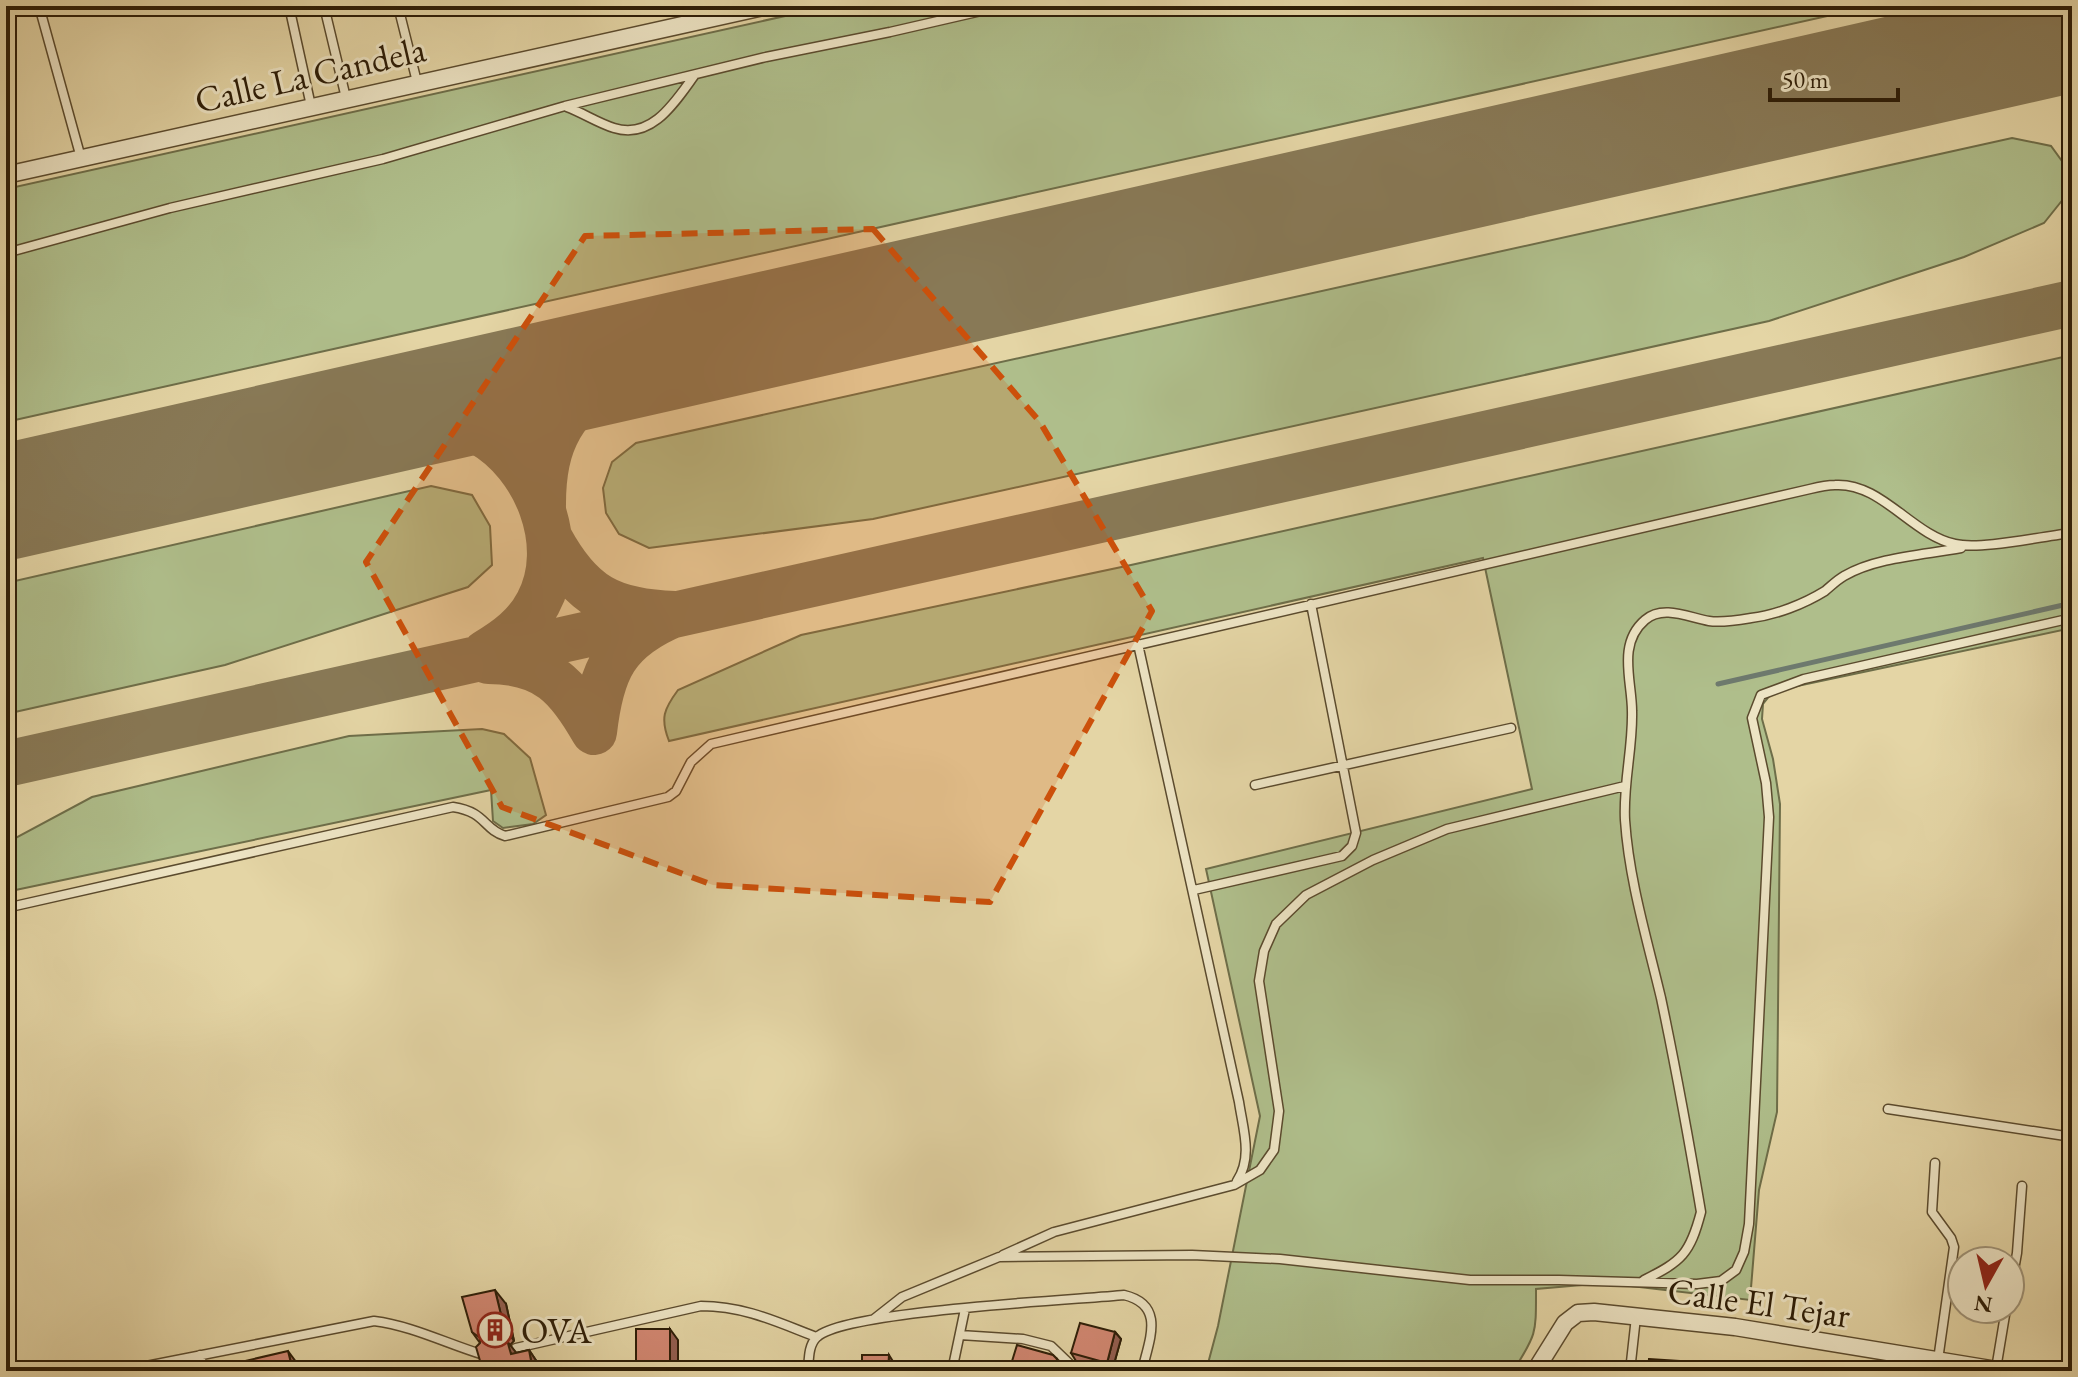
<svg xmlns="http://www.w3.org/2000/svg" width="2078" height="1377" font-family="'EB Garamond',serif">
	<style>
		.green { fill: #afbe8b; stroke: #6e6e49; stroke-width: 2 }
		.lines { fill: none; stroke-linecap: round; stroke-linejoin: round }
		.stream { stroke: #6e796e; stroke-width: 5 }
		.taxiway { stroke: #887956; stroke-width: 46 }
		.runway { stroke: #887956; stroke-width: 116 }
		.lane-casing { stroke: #5b4b2e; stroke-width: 11 }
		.street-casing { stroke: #5b4b2e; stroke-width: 19 }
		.lane { stroke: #ede4c4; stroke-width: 8 }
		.street { stroke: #ede4c4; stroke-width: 16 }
		.wall { fill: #b57462; stroke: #2d1d07; stroke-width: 2 }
		.shaded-wall { fill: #935e50; stroke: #2d1d07; stroke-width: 2 }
		.building { fill: #d28772; stroke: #2d1d07; stroke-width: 2 }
		.marked { fill: #cc500b; fill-opacity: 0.2; stroke: #cc500b; stroke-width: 6; stroke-dasharray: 16 10; stroke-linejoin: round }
		.labels { text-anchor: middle; stroke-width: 6; stroke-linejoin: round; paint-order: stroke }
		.street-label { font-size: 36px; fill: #2d1d07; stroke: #ede4c4 }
		.poi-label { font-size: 36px; fill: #2d1d07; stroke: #ede4c4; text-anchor: start }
	</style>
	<rect width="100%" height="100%" fill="#e4d5a5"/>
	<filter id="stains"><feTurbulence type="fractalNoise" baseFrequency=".0025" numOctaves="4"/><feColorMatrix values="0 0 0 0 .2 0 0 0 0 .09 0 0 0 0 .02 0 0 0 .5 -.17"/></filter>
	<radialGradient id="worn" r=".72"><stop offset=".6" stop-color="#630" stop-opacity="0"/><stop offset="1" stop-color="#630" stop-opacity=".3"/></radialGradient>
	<path class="green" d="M830 6H1872L6 422V189Z
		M2012 138 2051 146 2067 168 2068 193 2044 223 1964 257 1769 321 873 519 649 548 619 534 606 513 603 488 612 462 636 443Z
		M2072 355V628L1783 689 1771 694 1763 704 1762 719 1773 759 1780 804 1777 1112 1759 1190 1750 1300 1605 1283 1536 1289C1536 1333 1537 1334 1513 1371H1206L1218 1326 1260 1116 1206 869 1532 789 1483 558 669 741C660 718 664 709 678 690L801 635 1131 565Z
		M431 486 472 495 490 526 492 565 468 587 225 665 6 714V583Z
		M482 729 504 734 530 758 546 815 533 824 503 828 493 821 491 790 6 892V843L92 797 349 736Z"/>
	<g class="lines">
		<path class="stream" d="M1718 684 2072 603"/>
		<path class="taxiway" d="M2062 36 2072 42
			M410 411C434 417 459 421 481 433 536 464 569 545 538 603 526 626 507 640 485 653
			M543 509C542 436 565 411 617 365
			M488 661C546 661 568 686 594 732 601 670 615 639 675 614 611 612 581 596 550 539
			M6 764 2072 303"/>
		<path class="runway" d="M6 502 2072 34"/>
		<g class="lane-casing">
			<path id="lane" d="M39 6 81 158
				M289 6 311 106
				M324 6 346 98
				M398 6 417 82
				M567 107C583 113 598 123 614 128 652 140 675 102 694 76
				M6 253 170 208 383 159 565 106 766 57 890 32 1003 6
				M1138 644 1239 1102C1243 1129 1253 1157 1237 1181
				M1255 785 1511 728
				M1194 890 1342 856 1352 846 1356 833 1311 604
				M6 908 453 807C486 812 483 829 505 836L668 797 676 791 691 762 711 744 1810 489C1818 487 1827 485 1835 485 1881 482 1912 535 1955 544 1981 550 2043 536 2072 533
				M1888 1109 2072 1137
				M1935 1163 1932 1212 1951 1238 1954 1247 1938 1360
				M1003 1255 1054 1232 1234 1185 1260 1170 1274 1150 1279 1111 1259 981 1264 951 1276 924 1306 895 1373 860 1447 829 1625 786
				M1644 1280C1682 1261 1690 1254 1701 1212 1689 1141 1676 1069 1661 998 1647 939 1629 880 1625 820 1623 783 1633 748 1632 711 1632 681 1617 644 1645 620 1663 604 1690 618 1709 621 1722 623 1739 620 1751 618 1776 615 1804 604 1825 591 1831 586 1837 580 1844 576 1877 557 1924 555 1961 548
				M2010 1292 2017 1253 2022 1186
				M874 1319 902 1297 999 1257 1192 1255 1280 1259 1470 1280H1559L1697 1284 1721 1281 1736 1270 1744 1252 1749 1224 1769 817 1766 783 1752 718 1761 695 1804 679 2072 618
				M960 1335 1023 1339 1051 1346 1077 1371
				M516 1348 701 1306C744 1306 777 1322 816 1337
				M200 1355 204 1371
				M1996 1369 2006 1309
				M121 1371 374 1321C413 1326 447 1344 484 1355
				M808 1371C809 1360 808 1345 817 1337 844 1311 1074 1300 1124 1295 1166 1305 1149 1340 1142 1371
				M952 1371 965 1309
				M1630 1371 1636 1317"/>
		</g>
		<g class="street-casing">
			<path id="street" d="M6 175 768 6
				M1535 1371 1565 1323 1578 1313 1594 1312 1735 1327 2003 1371"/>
		</g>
		<use href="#lane" class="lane"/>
		<use href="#street" class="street"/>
	</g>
	<path class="wall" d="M506 1304 514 1341 510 1345 516 1353 529 1350 539 1365 540 1371H483L480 1343 472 1332Z
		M1115 1332 1121 1339 1112 1371 1076 1361 1071 1353Z"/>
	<path class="shaded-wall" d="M495 1290 506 1304 514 1341 504 1327Z
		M670 1329 678 1340V1371H670Z
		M499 1331 518 1355 521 1368 500 1337Z
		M1115 1332 1121 1339 1112 1371 1107 1363Z
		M529 1350 539 1365 540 1371H533Z
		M288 1351 299 1366 300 1371H293Z
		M889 1355 894 1363V1371H888Z
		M1057 1359 1062 1366 1060 1371H1053Z"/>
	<path class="building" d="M495 1290 504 1327 499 1331 500 1337 507 1340 511 1354 529 1350 533 1371H483L476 1347 480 1343V1338L472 1332 462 1297Z
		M1080 1323 1115 1332 1107 1363 1071 1353Z
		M636 1329H670V1371H636Z
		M1017 1345 1053 1355 1057 1359 1053 1371H1009Z
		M288 1351 293 1371H220L219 1367Z
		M862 1355H889L888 1371H862Z
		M1649 1359 1710 1363V1371H1648Z
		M769 1362 790 1367V1371H767Z"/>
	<path class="marked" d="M873 229 1040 422 1152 611 990 902 713 885 502 807 366 562 585 236Z"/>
	<defs>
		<g id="building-ring" transform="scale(1.8)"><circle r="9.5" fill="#ede4c4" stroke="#8f2418" stroke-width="1.5"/><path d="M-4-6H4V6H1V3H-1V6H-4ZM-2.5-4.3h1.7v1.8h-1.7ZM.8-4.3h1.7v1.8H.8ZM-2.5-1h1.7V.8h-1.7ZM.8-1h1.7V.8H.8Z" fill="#8f2418"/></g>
	</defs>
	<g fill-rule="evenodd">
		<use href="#building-ring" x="495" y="1330"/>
	</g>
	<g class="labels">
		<g class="street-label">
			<text transform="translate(310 74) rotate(-13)" y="13">Calle La Candela</text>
			<text transform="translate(1759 1302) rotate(8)" y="13">Calle El Tejar</text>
		</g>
		<g class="poi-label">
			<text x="521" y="1343">OVA</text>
		</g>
	</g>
	<rect width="2078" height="1377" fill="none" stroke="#e4d5a5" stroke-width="32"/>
	<rect x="8" y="8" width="2062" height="1361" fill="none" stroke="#2d1d07" stroke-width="4"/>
	<rect x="16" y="16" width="2046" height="1345" fill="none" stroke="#2d1d07" stroke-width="2"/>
	<g transform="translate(1986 1285) rotate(188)"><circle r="38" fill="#ede4c4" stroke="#a09478" stroke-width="2"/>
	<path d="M0-6L14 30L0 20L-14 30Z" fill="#8f2418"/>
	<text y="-12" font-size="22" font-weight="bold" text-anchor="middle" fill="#2d1d07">N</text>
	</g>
	<path d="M1770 88v12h128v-12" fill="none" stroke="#2d1d07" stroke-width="4"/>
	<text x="1782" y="88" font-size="24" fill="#2d1d07" stroke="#ede4c4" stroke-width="6" paint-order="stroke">50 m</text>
	<rect width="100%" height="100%" filter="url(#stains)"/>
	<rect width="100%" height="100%" fill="url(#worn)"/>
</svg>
